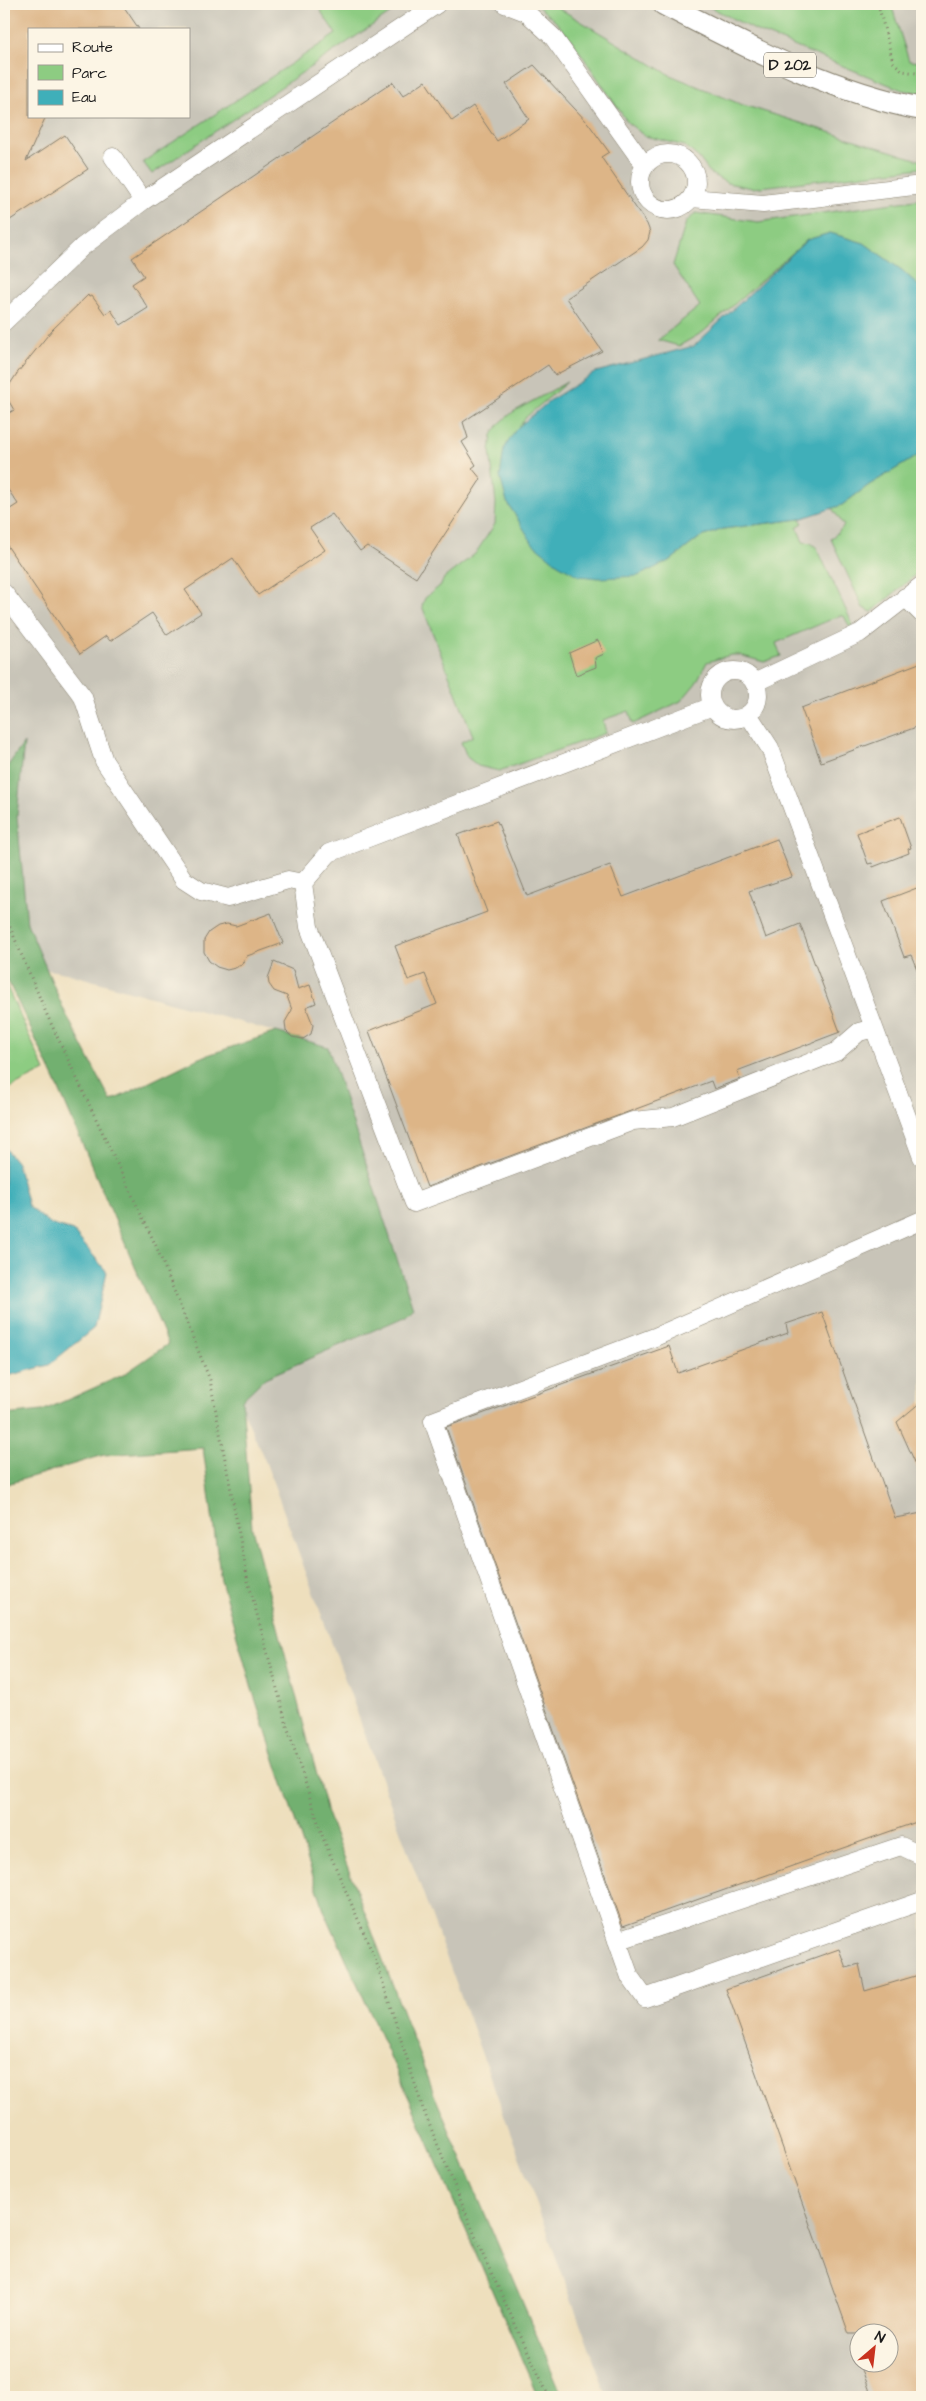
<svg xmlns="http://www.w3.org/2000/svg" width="926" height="2401" font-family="'Architects Daughter',sans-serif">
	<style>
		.industrial { fill: #c8c4b8; fill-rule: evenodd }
		.green { fill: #8dcc82; stroke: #54744f }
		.forest { fill: #72b070; stroke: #476646 }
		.water { fill: #3fafb9; stroke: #2e666a }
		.building { fill: #ddb587 }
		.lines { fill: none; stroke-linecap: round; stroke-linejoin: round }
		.minor-casing { stroke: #857e6c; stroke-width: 19 }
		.major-casing { stroke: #857e6c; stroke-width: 24 }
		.path { stroke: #857e6c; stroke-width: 3; stroke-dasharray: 1 4; stroke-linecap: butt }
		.minor { stroke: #fff; stroke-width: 18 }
		.major { stroke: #fff; stroke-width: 22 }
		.labels { text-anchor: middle; stroke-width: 4.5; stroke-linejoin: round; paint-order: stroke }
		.shield { fill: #fcf5e5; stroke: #5f5d58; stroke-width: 1 }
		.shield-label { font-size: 15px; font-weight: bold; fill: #1c1c1c }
	</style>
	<rect width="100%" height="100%" fill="#fcf5e5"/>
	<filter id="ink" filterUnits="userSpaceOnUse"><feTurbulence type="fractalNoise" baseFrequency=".02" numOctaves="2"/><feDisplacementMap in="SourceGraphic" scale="10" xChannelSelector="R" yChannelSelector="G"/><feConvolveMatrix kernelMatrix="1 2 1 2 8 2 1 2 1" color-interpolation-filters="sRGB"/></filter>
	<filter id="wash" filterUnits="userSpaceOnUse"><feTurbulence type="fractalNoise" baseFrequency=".0096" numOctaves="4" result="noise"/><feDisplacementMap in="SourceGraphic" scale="20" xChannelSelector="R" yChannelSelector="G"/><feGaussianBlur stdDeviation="1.12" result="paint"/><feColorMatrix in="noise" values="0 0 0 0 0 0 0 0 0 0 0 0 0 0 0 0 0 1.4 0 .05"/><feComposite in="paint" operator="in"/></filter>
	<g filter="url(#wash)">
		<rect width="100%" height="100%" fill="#eedfbd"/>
		<path class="industrial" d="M4 4H922V2397H607L266 1463 226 1371 328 1047 66 973 4 962ZM29 29H189V116H29ZM858 2334H888V2364H858Z"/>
		<path class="green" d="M316 4H404L152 174 143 162 336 34Z
			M535 4H552L670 75 740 104 922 161V168L752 188 727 183 711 174 699 158 685 146 645 136 628 123 571 39 555 21Z
			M704 4H891L909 61 922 62V93L902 90 759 32Z
			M922 199V289L903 271 864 243 830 233 807 240 703 332 679 346 658 340 700 306 673 265 686 222 696 213 758 222Z
			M567 382 526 417 504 449 507 502 534 544 558 564 671 560 699 538 723 529 800 519 803 523 797 527 803 542 811 543 817 548 853 625 850 628 844 616H839L776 643 781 656 764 662 739 655H731L707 662 696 683 681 701 633 724 629 711 603 720 606 733 499 771 478 766 467 757 461 742 473 736 422 606 425 598 441 585 444 578 475 554 495 524 496 503 490 451 492 435 499 424 513 412Z
			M922 453V569L872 612 863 608 831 539 844 526 832 508 842 505 869 485Z
			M4 980 45 1071 4 1091Z"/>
		<path class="forest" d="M24 743 17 816 27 923 64 1010 111 1101 199 1058 276 1032 328 1047 413 1308 404 1317 265 1378 242 1400 252 1528 327 1813 434 2094 563 2397H538L411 2103 324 1910 253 1692 221 1581 203 1448 104 1455 4 1485V1415L42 1411 123 1375 168 1344 55 1080 4 973V771Z"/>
		<path class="water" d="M830 233 864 243 903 271 922 289V453L869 485 842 505 800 519 723 529 699 538 671 560 638 576 599 578 579 576 558 564 533 544 507 502 500 477 504 449 516 429 552 399 596 372 694 346 807 240Z
			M4 1147 17 1163 28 1206 50 1224 73 1231 107 1272 94 1328 49 1365 4 1377Z"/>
		<g id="blocks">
			<path class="building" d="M4 4H122L139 29H29V116H46L26 161 65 135 88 169 4 224Z
				M534 65 588 123 609 152 601 157 647 224 650 232 648 240 642 247 566 298 602 351 555 375 548 365 463 422 468 438 462 442 476 465 472 468 481 479 416 578 367 546 360 551 332 514 310 528 325 550 258 595 233 558 185 590 201 613 167 635 152 613 110 641 106 636 80 654 4 541V513L18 504 4 484V416L14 410 4 393 18 372 52 330 88 295 89 297 92 296 105 314 111 310 121 325 148 308 132 284 144 276 132 258 393 82 403 96 425 81 452 121 473 106 497 141 529 119 506 84Z
				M598 640 604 654 595 658 596 667 576 675 569 653Z
				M922 662V725L821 762 801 708Z
				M900 817 911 848 908 849 909 853 873 867 872 863 868 864 857 833Z
				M497 821 527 896 610 865 623 897 777 839 792 877 749 891 766 938 800 924 840 1032 737 1071 740 1079 714 1089 711 1081 427 1187 369 1031 437 1004 425 974 408 980 395 946 487 912 458 835Z
				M922 886V981L911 955 904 957 883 901Z
				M271 913 283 943 247 956 241 965 235 968 227 970 217 967 209 961 204 952V940L209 932 218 926 227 924 236 926Z
				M274 962 293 970 298 989 310 985 316 1003 306 1007 313 1025 311 1034 303 1039 292 1037 286 1031 285 1022 292 1010 287 996 274 991 269 984 268 978Z
				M822 1312 895 1518 922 1513V1820L623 1926 446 1427 669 1346 678 1373 788 1333 786 1324Z
				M922 1401V1478L897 1422Z
				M839 1949 846 1968 859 1964 865 1991 922 1974V2397H872L860 2364H888V2334H849L726 1989Z"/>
		</g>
	</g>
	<g filter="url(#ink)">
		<use href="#blocks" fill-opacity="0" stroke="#857e6c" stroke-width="1"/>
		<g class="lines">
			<g class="minor-casing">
				<path id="minor" d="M505 4 526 12 553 37 645 166
					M640 182a28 28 0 1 1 56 0a28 28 0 1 1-56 0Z
					M113 157 143 201
					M691 198 763 204 922 185
					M4 322 82 247 143 201 437 4
					M4 593 83 697 104 761 184 880 201 891 228 898 288 880 303 883
					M905 597 922 614
					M710 695a24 24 0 1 1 48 0a24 24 0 1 1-48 0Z
					M754 683 860 633 922 585
					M713 706 329 853 303 883 309 927 414 1203 633 1121 673 1117 836 1052 859 1032 874 1028
					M748 714 770 748 922 1157
					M922 1220 655 1337 433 1421 630 1977 645 1998 922 1901
					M617 1941 901 1846 922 1856"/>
			</g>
			<g class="major-casing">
				<path id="major" d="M664 4C746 46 831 92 922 109"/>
			</g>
			<path class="path" d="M878 4 893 62 903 71 922 74
				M4 913 47 1015 156 1246 210 1380 248 1581 288 1729 323 1838 376 1961 423 2109 483 2255 549 2397"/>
			<use href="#minor" class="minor"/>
			<use href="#major" class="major"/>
		</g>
	</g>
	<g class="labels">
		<rect class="shield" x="764" y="52.5" width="52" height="25" rx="4"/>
		<g class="shield-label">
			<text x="790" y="70">D 202</text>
		</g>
	</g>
	<rect width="926" height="2401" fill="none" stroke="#fcf5e5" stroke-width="20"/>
	<rect x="28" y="28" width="162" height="90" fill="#fcf5e5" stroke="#a29e95"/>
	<rect x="38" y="44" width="25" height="8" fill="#ffffff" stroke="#a29e95"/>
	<text x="72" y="52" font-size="15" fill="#1c1c1c">Route</text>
	<rect x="38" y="65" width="25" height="15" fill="#8dcc82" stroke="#a29e95"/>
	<text x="72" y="78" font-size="15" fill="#1c1c1c">Parc</text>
	<rect x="38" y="90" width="25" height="15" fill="#3fafb9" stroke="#a29e95"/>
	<text x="72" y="102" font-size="15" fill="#1c1c1c">Eau</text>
	<g transform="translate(874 2348) rotate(28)"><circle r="24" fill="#fcf5e5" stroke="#a29e95"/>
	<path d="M0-4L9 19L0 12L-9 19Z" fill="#c8321e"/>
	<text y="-8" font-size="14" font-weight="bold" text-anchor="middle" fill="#1c1c1c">N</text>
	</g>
</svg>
